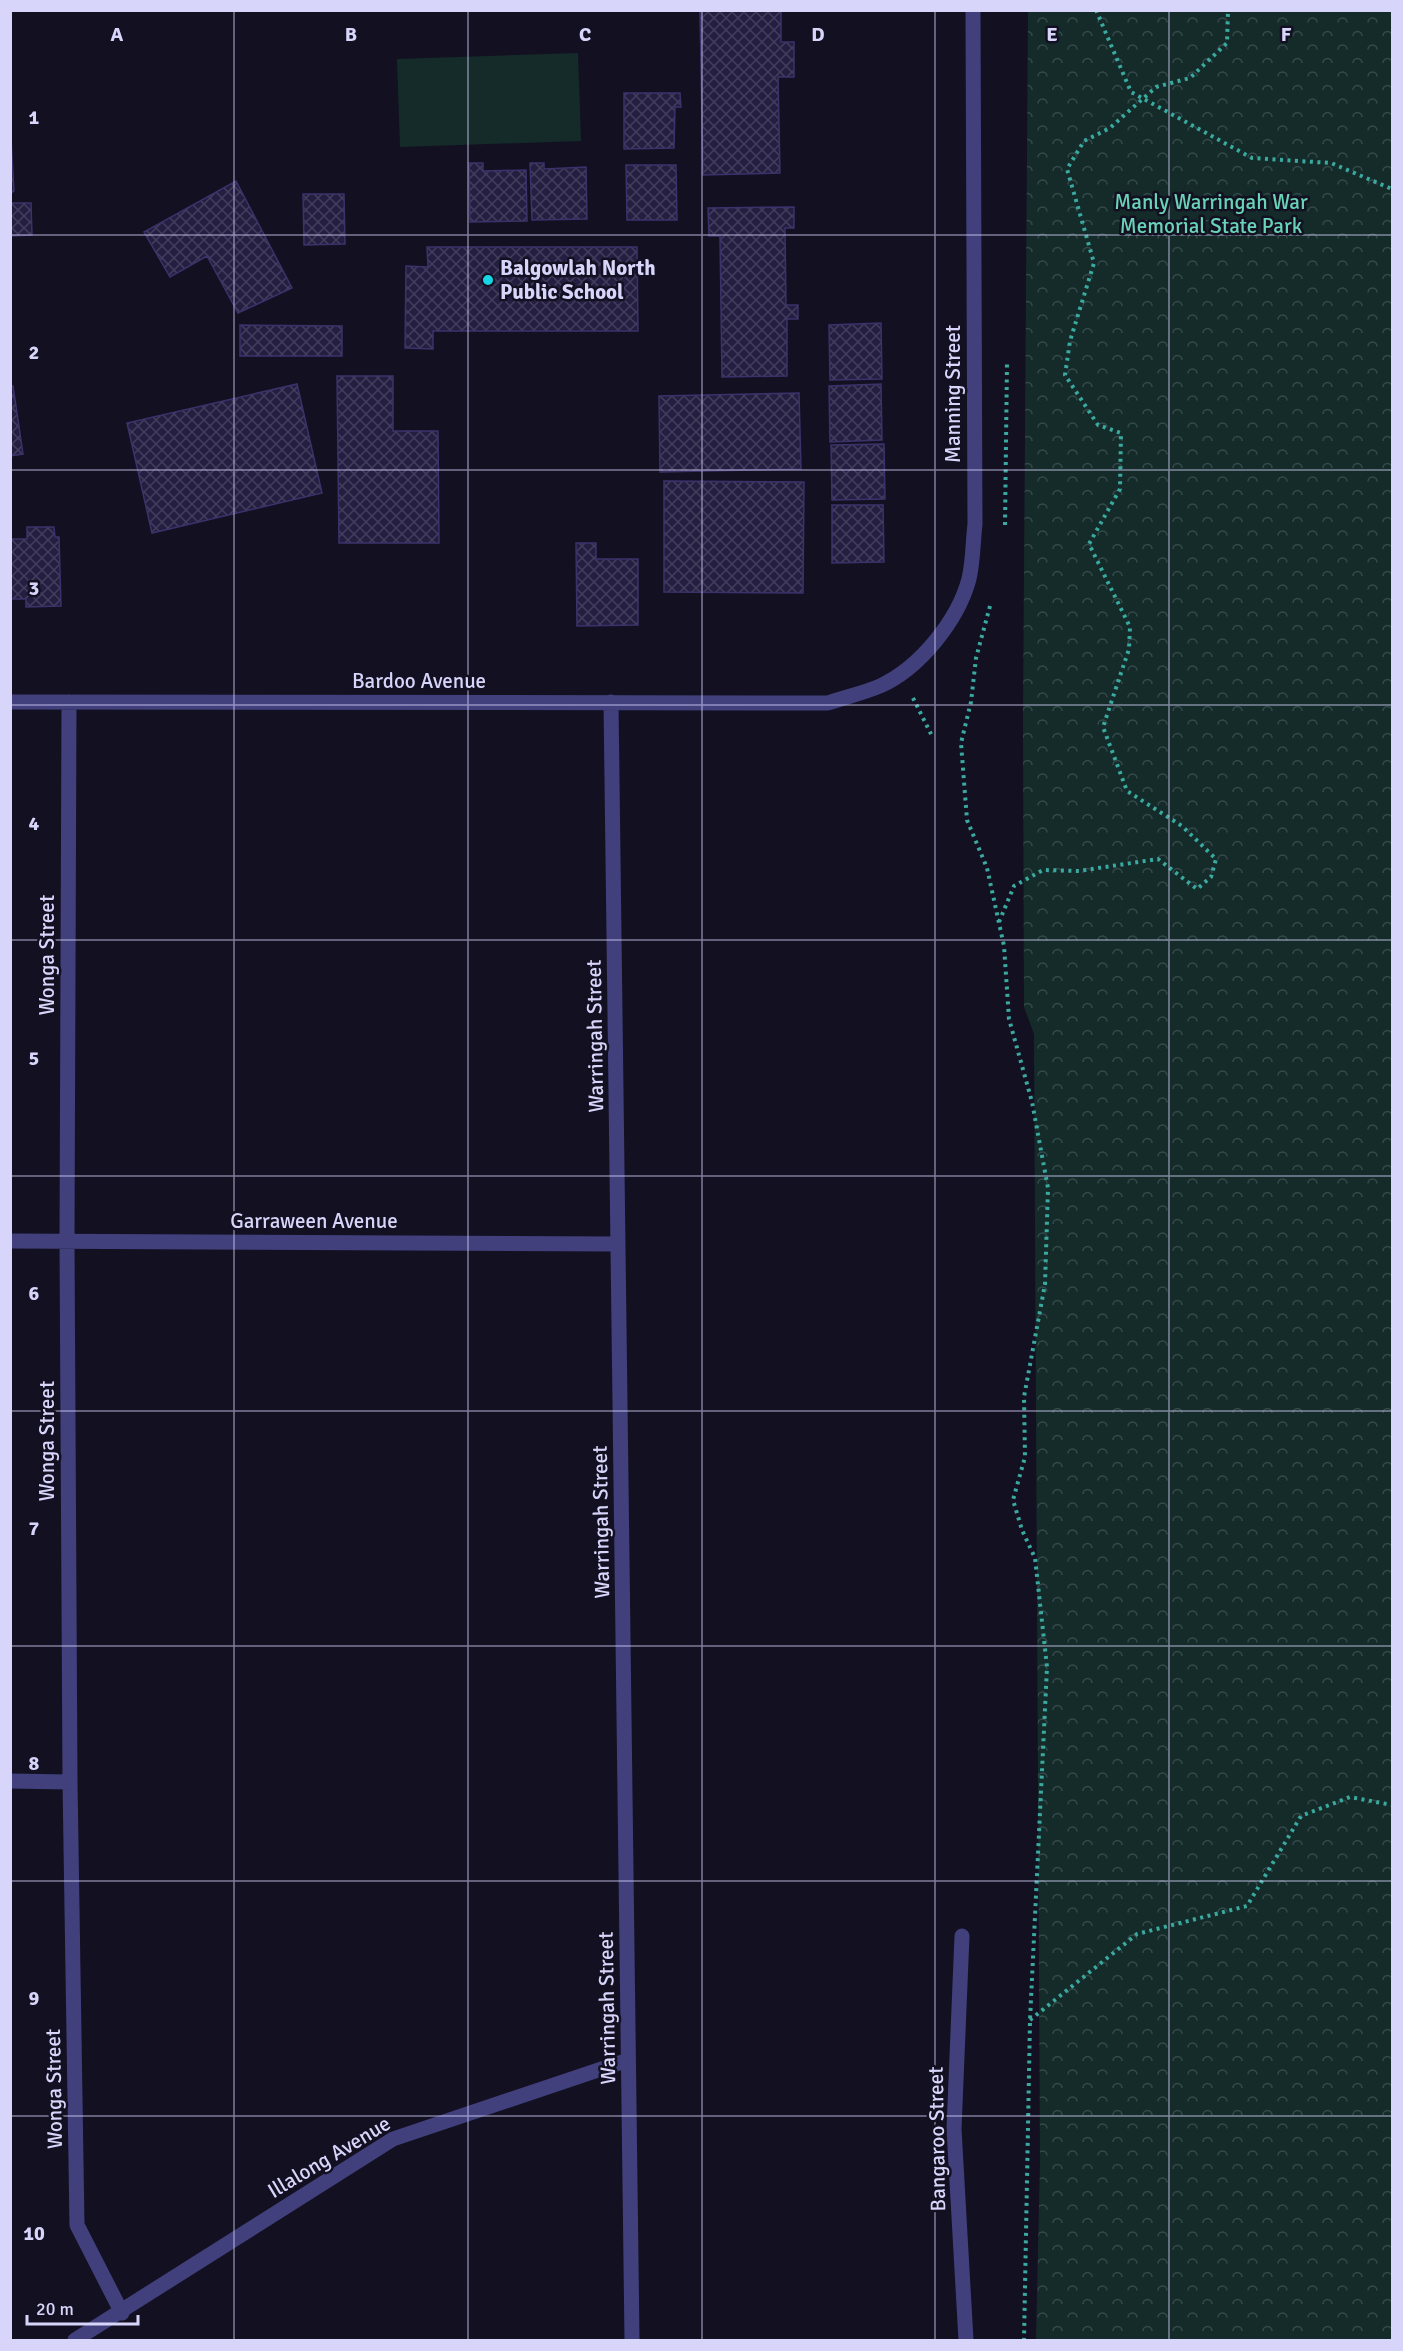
<svg xmlns="http://www.w3.org/2000/svg" width="1403" height="2351" font-family="Signika,sans-serif">
	<style>
		.green { fill: #142b2a }
		.forest { fill: url(#forest-crowns) }
		.building { fill: url(#building-cross-hatch); stroke: #3c326b; stroke-width: 1.5 }
		.lines { fill: none; stroke-linecap: round; stroke-linejoin: round }
		.path { stroke: #3aaaa0; stroke-width: 4; stroke-dasharray: 3 4.5; stroke-linecap: butt }
		.lane { stroke: #41407c; stroke-width: 15 }
		.street { stroke: #41407c; stroke-width: 15 }
		.grid { fill: none; stroke: #d8d5fb; stroke-width: 1.5; stroke-opacity: 0.55 }
		.poi-dot { fill: #16d5e6; stroke: #131022; stroke-width: 2 }
		.labels { text-anchor: middle; stroke-width: 5; stroke-linejoin: round; paint-order: stroke }
		.park-label { font-size: 21px; fill: #68d4b7; stroke: #131022 }
		.poi-label { font-size: 21px; font-weight: bold; fill: #d8d5fb; stroke: #131022; text-anchor: start }
		.street-label { font-size: 21px; fill: #d8d5fb; stroke: #131022 }
		.grid-label { font-size: 20px; text-anchor: middle; font-weight: bold; fill: #d8d5fb; stroke: #131022; stroke-width: 5; stroke-linejoin: round; paint-order: stroke }
	</style>
	<defs>
		<pattern id="forest-crowns" width="20" height="18" patternUnits="userSpaceOnUse" patternTransform="scale(1.5)"><rect width="20" height="18" fill="#142b2a"/><path d="M2 6a3 3 0 1 1 6 0M12 15a3 3 0 1 1 6 0" fill="none" stroke="#35494a"/></pattern>
		<pattern id="building-cross-hatch" width="8" height="8" patternUnits="userSpaceOnUse" patternTransform="scale(1.5)"><rect width="8" height="8" fill="#241e41"/><path d="M0 0l8 8M0 8l8-8" fill="none" stroke="#433e5d"/></pattern>
	</defs>
	<rect width="100%" height="100%" fill="#131022"/>
	<path class="green" d="M578 53 581 141 400 147 397 59Z"/>
	<path class="forest" d="M1028 11H1392V2340H1036L1040 2162 1034 1034 1024 1007 1023 719Z"/>
	<path class="building" d="M700 10H781V42H794V77H778L780 173 703 175Z
		M624 93H680L681 107H675L674 148 624 149Z
		M10 122 14 191 10 194Z
		M469 163H483V171L526 170 527 221 470 222Z
		M530 163H544V169L586 167 587 219 532 220Z
		M626 165H676L677 220H627Z
		M236 181 292 288 238 313 207 256 170 277 144 232Z
		M303 194H344L345 244 304 245Z
		M10 203H31L32 235 10 236Z
		M794 207V228H785L786 305H798V319H787V376L722 377 720 236H709L708 208Z
		M427 247H637L638 331H433V349L405 348 406 266 428 267Z
		M881 323 882 379 830 380 829 325Z
		M240 325 342 326V356H240Z
		M337 376H393V431H438L439 543H339Z
		M297 384 322 493 152 533 127 423Z
		M881 384 882 440 830 442 829 386Z
		M10 386H13L23 454 10 456Z
		M799 393 801 469 660 472 659 396Z
		M884 444 885 499 832 500 831 445Z
		M664 481 804 482 803 593 664 592Z
		M832 505H883L884 562 832 563Z
		M27 527H54L55 537H59L61 606 26 607V599H11L10 539H27Z
		M576 543H596V559H638V625L577 626Z"/>
	<g class="lines">
		<path class="path" d="M1096 10 1131 92 1252 158 1331 163 1392 189
			M1005 525 1007 362
			M990 606 976 658 971 702 961 743 967 820 987 868 999 923 1004 946 1009 1019 1032 1102 1048 1188 1045 1284 1024 1397 1025 1457 1013 1500 1022 1530 1035 1558 1047 1667 1030 2020 1024 2340
			M913 698 933 738
			M999 922 1014 886 1043 870 1079 871 1158 859 1197 889 1211 877 1216 859 1182 826 1127 791 1103 727 1129 649 1130 627 1089 544 1120 489 1121 433 1098 425 1065 375 1070 341 1094 263 1067 169 1084 141 1110 128 1156 87 1190 78 1227 43 1228 10
			M1030 2020 1137 1934 1247 1906 1301 1816 1350 1797 1392 1805"/>
		<path class="lane" d="M962 1936 954 2129 966 2340"/>
		<path class="street" d="M10 702 828 703C845 697 864 693 880 686 920 668 958 620 969 579 973 562 973 541 975 524L973 10
			M69 702 67 1241 70 1782 77 2225 122 2313
			M611 702 632 2340
			M10 1241 618 1244
			M10 1781 70 1782
			M75 2340 393 2139 628 2060"/>
	</g>
	<path class="grid" d="M234 10V2340M468 10V2340M702 10V2340M935 10V2340M1169 10V2340M10 235H1392M10 470H1392M10 705H1392M10 940H1392M10 1176H1392M10 1411H1392M10 1646H1392M10 1881H1392M10 2116H1392"/>
	<circle class="poi-dot" cx="488" cy="280" r="6"/>
	<g class="labels">
		<g class="park-label">
			<text x="1211" y="209">Manly Warringah War<tspan x="1211" dy="24">Memorial State Park</tspan></text>
		</g>
		<g class="poi-label">
			<text x="500" y="275">Balgowlah North<tspan x="500" dy="24">Public School</tspan></text>
		</g>
		<g class="street-label">
			<text transform="translate(953 394) rotate(-90)" y="7">Manning Street</text>
			<text x="419" y="688">Bardoo Avenue</text>
			<text transform="translate(47 955) rotate(-90)" y="7">Wonga Street</text>
			<text transform="translate(595 1036) rotate(-91)" y="7">Warringah Street</text>
			<text x="314" y="1228">Garraween Avenue</text>
			<text transform="translate(47 1441) rotate(-90)" y="7">Wonga Street</text>
			<text transform="translate(601 1522) rotate(-91)" y="7">Warringah Street</text>
			<text transform="translate(607 2008) rotate(-91)" y="7">Warringah Street</text>
			<text transform="translate(54 2089) rotate(-91)" y="7">Wonga Street</text>
			<text transform="translate(937 2139) rotate(-91)" y="7">Bangaroo Street</text>
			<text transform="translate(329 2157) rotate(-31)" y="7">Illalong Avenue</text>
		</g>
	</g>
	<g class="grid-label">
		<text x="117" y="41">A</text>
		<text x="351" y="41">B</text>
		<text x="585" y="41">C</text>
		<text x="818" y="41">D</text>
		<text x="1052" y="41">E</text>
		<text x="1286" y="41">F</text>
		<text x="34" y="124">1</text>
		<text x="34" y="359">2</text>
		<text x="34" y="595">3</text>
		<text x="34" y="830">4</text>
		<text x="34" y="1065">5</text>
		<text x="34" y="1300">6</text>
		<text x="34" y="1535">7</text>
		<text x="34" y="1770">8</text>
		<text x="34" y="2005">9</text>
		<text x="34" y="2240">10</text>
	</g>
	<rect width="1403" height="2351" fill="none" stroke="#d8d5fb" stroke-width="24"/>
	<path d="M27 2315v9h111v-9" fill="none" stroke="#d8d5fb" stroke-width="3"/>
	<text x="36" y="2315" font-size="18" fill="#d8d5fb" stroke="#131022" stroke-width="4.5" paint-order="stroke">20 m</text>
</svg>
